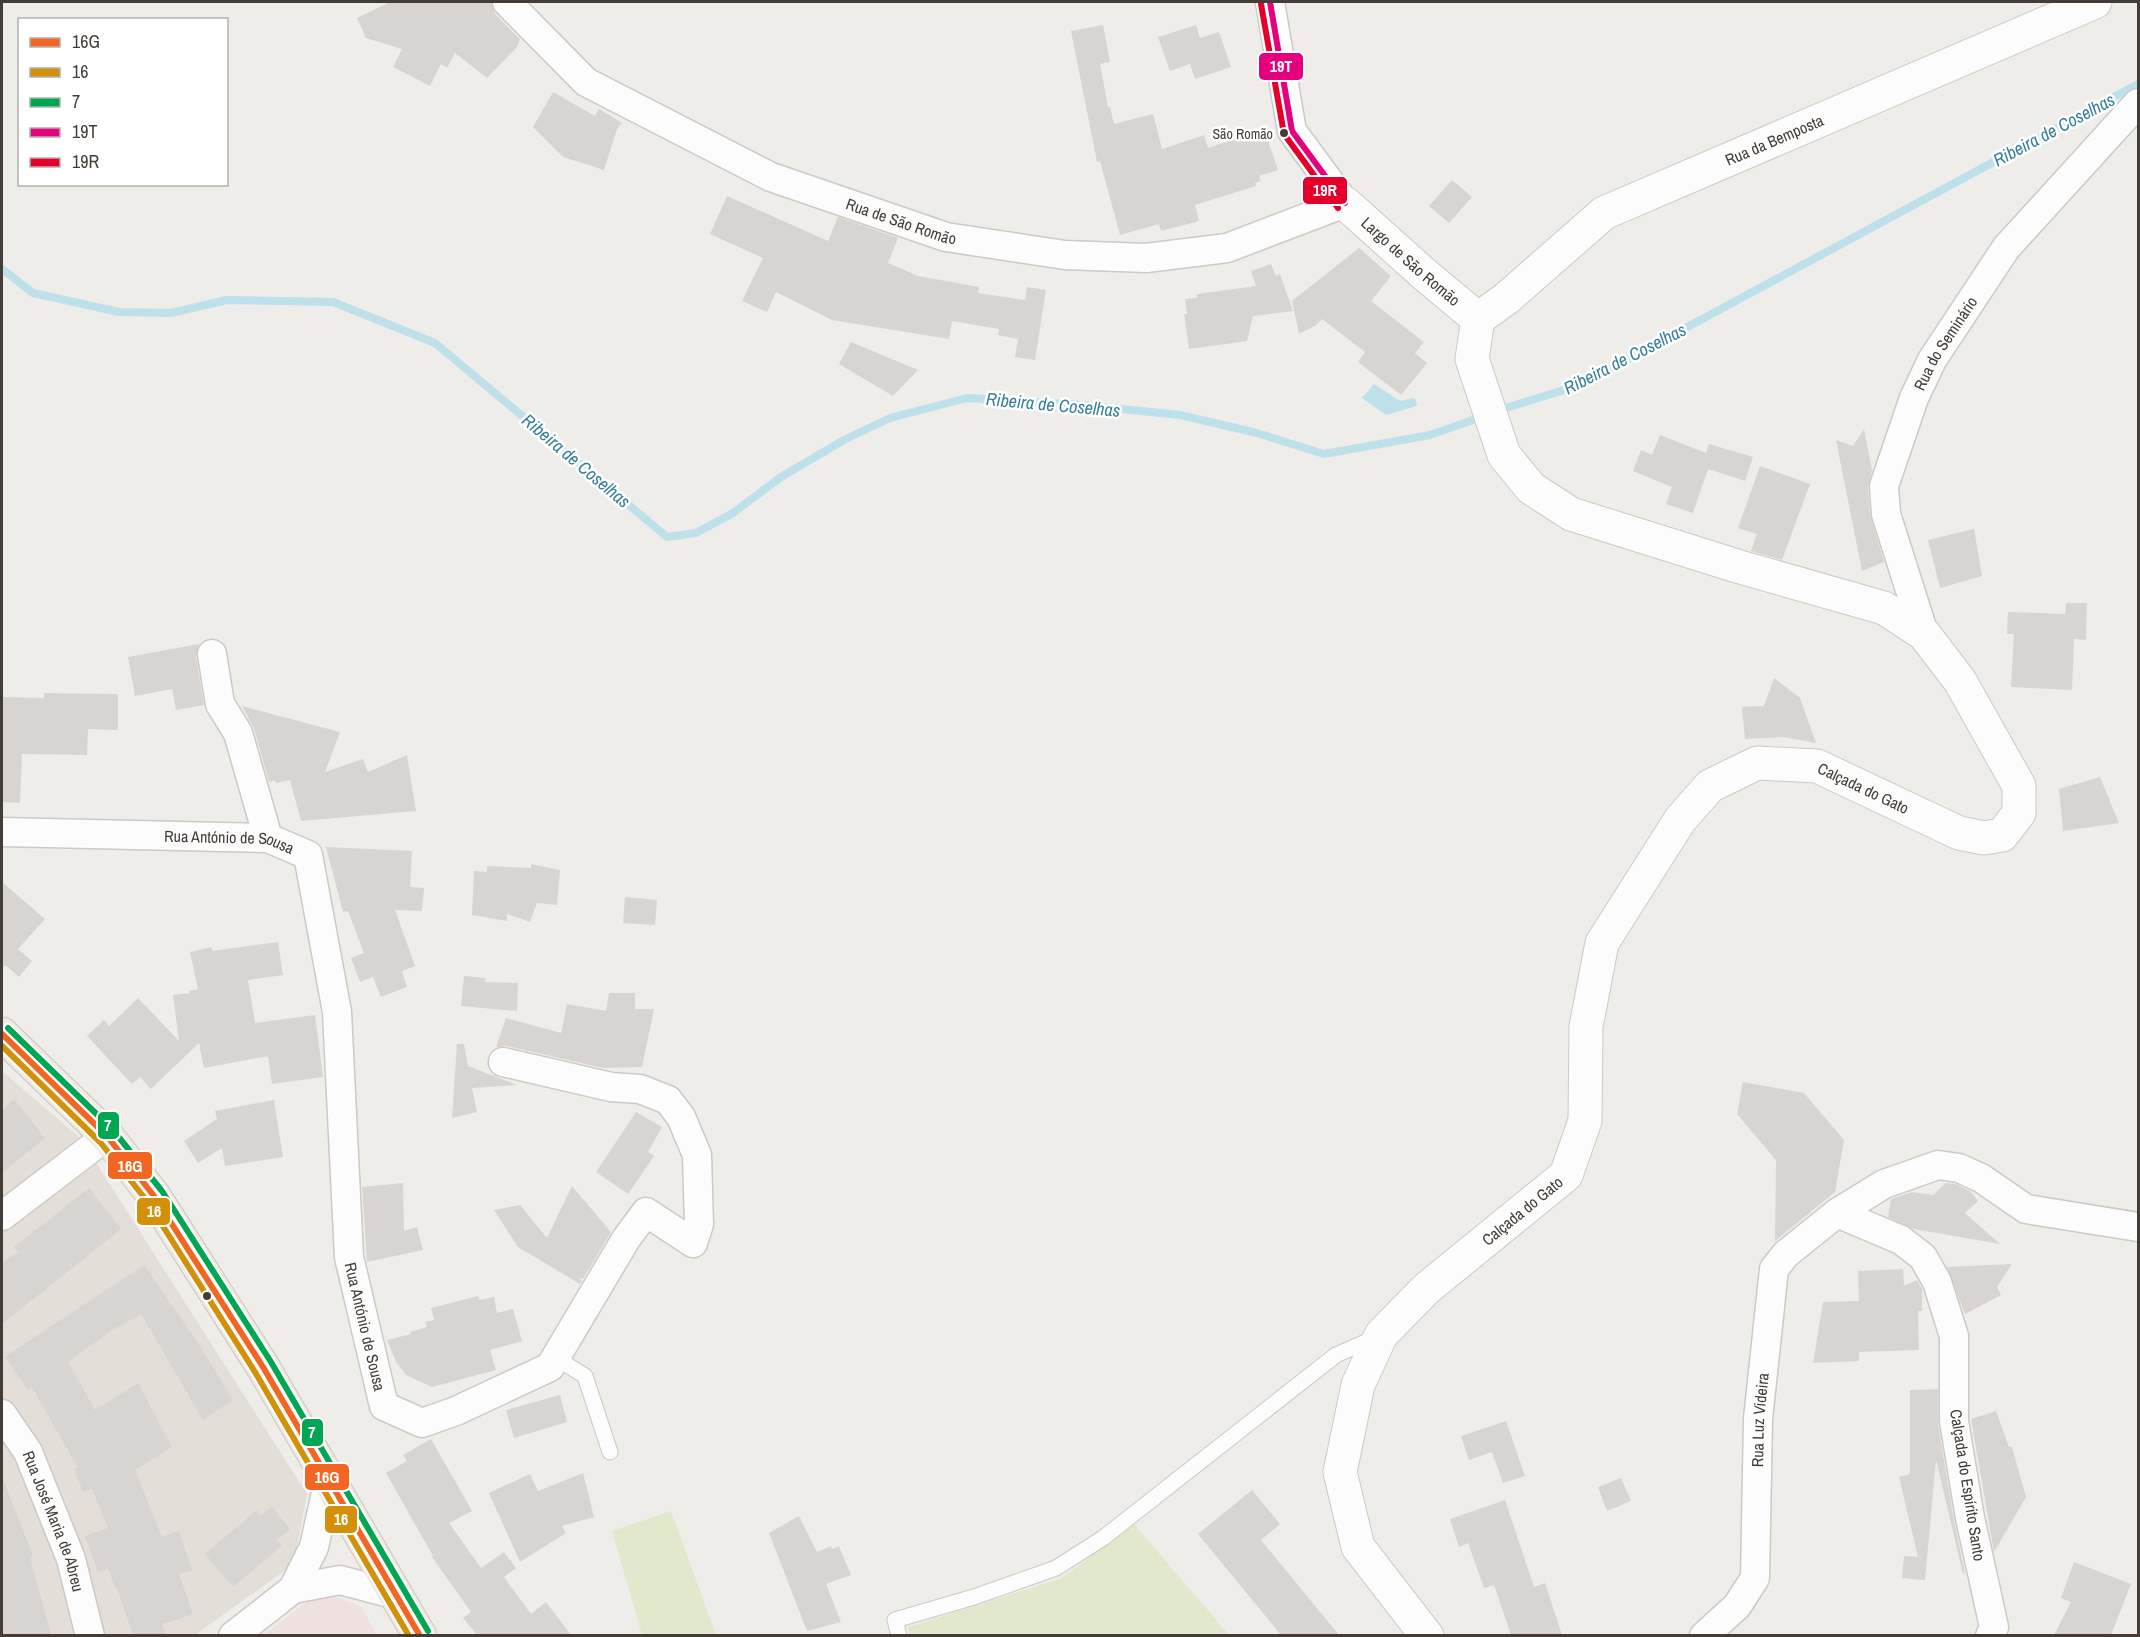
<svg xmlns="http://www.w3.org/2000/svg" width="2140" height="1637" font-family="'Archivo Narrow',sans-serif">
	<style>
		.residential { fill: #e3ded8 }
		.medical { fill: #eee1df }
		.green { fill: #e1e8cc }
		.water { fill: #bde0ea }
		.lines { fill: none; stroke-linecap: round; stroke-linejoin: round }
		.stream { stroke: #bde0ea; stroke-width: 8 }
		.building { fill: #d7d4d1 }
		.service-casing { stroke: #ccc9c6; stroke-width: 17 }
		.minor-casing { stroke: #ccc9c6; stroke-width: 31 }
		.tertiary-casing { stroke: #ccc9c6; stroke-width: 35 }
		.primary-casing { stroke: #d0c5b9; stroke-width: 35 }
		.service { stroke: #fdfcfc; stroke-width: 15 }
		.minor { stroke: #fdfcfc; stroke-width: 28 }
		.tertiary { stroke: #fdfcfc; stroke-width: 33 }
		.primary { stroke: #f0eae4; stroke-width: 33 }
		.bus-1-casing { stroke: #fff; stroke-width: 10 }
		.bus-2-casing { stroke: #fff; stroke-width: 10 }
		.bus-3-casing { stroke: #fff; stroke-width: 10 }
		.bus-4-casing { stroke: #fff; stroke-width: 10 }
		.bus-5-casing { stroke: #fff; stroke-width: 10 }
		.bus-1 { stroke: #f26522; stroke-width: 6 }
		.bus-2 { stroke: #d3910b; stroke-width: 6 }
		.bus-3 { stroke: #00a651; stroke-width: 6 }
		.bus-4 { stroke: #e5007d; stroke-width: 6 }
		.bus-5 { stroke: #e4002b; stroke-width: 6 }
		.bus-dot { fill: #443d37; stroke: #fff; stroke-width: 2 }
		.labels { text-anchor: middle; stroke-width: 5; stroke-linejoin: round; paint-order: stroke }
		.bus-label { font-size: 14px; fill: #443d37; stroke: #fff; text-anchor: end }
		.street-label { font-size: 16px; fill: #443d37; stroke: #fff }
		.water-label { font-size: 18px; font-style: italic; fill: #357f98; stroke: #fff }
		.line-badge { stroke: #fff; stroke-width: 2 }
		.badge-label { font-size: 16px; text-anchor: middle; font-weight: bold; fill: #fff }
	</style>
	<rect width="100%" height="100%" fill="#efedea"/>
	<path class="residential" d="M2 1071 81 1139 307 1494 294 1564 195 1635H2Z"/>
	<path class="medical" d="M327 1594 361 1606 377 1635 262 1636 313 1597Z"/>
	<path class="green" d="M671 1511 716 1635H642L612 1531Z
		M1133 1523 1229 1635 910 1636 908 1627 1062 1578Z"/>
	<path class="water" d="M1374 384 1400 401 1415 398 1417 406 1386 415 1362 398Z"/>
	<g class="lines">
		<path class="stream" d="M2 269 33 293 119 312 171 313 227 300 333 302 435 343 667 537 696 533 733 513 781 477 844 440 890 418 967 398 1083 405 1180 415 1257 433 1324 454 1430 435 1484 416
			M1496 411 1580 385 2138 84"/>
	</g>
	<path class="building" d="M390 2H491L495 14 520 39 518 46 487 78 455 53 447 68 441 64 430 86 393 67 402 49 366 38 357 18Z
		M1103 25 1110 62 1100 64 1108 107H1110L1114 124 1153 114 1162 149 1204 135 1208 148 1264 129 1278 170 1259 176 1261 181 1255 183 1256 186 1195 205 1199 221 1161 231 1159 224 1120 235 1100 161 1097 162 1071 31Z
		M1196 25 1200 38 1219 32 1231 67 1195 79 1190 64 1170 71 1158 37Z
		M553 92 595 116 599 109 622 123 617 129 604 170 563 157 533 127Z
		M1452 180 1472 197 1449 223 1429 206Z
		M727 196 828 241 838 217 898 238 888 263 918 276 979 287 978 293 1025 300 1027 287 1046 290 1035 360 1015 357 1018 339 998 335 999 329 952 321 949 339 832 320 776 292 767 312 742 301 763 258 710 234Z
		M1359 248 1391 276 1371 301 1424 342 1415 353 1427 363 1401 395 1358 362 1365 352 1322 319 1315 326 1299 334 1292 301Z
		M1271 264 1276 276 1280 274 1293 311 1253 316 1247 341 1189 349 1184 314H1187L1185 299 1197 298V294L1256 286 1251 271Z
		M851 342 918 370 893 396 839 364Z
		M1864 429 1872 470 1868 487 1870 515 1884 562 1862 571 1836 440 1853 446Z
		M1660 435 1706 453 1709 444 1753 457 1745 481 1708 469 1693 513 1666 504 1672 487 1633 471 1641 450 1652 455Z
		M1760 466 1810 484 1782 560 1751 551 1757 534 1738 528Z
		M1974 529 1982 576 1940 588 1928 540Z
		M2066 603H2087L2086 640 2074 639 2072 690 2011 687 2014 634H2007L2008 612 2065 614Z
		M199 644 196 657 204 705 176 710 172 689 135 696 128 657Z
		M1774 678 1800 698 1816 743 1783 737 1745 739 1742 707 1764 706Z
		M44 693 118 694V730L88 729 87 755 22 754 20 803 2 802V697L44 698Z
		M242 706 340 732 325 772 363 759 368 772 407 755 416 811 301 821 290 780 276 783 275 780 269 782 254 728Z
		M2100 777 2119 823 2063 831 2059 789Z
		M326 847 412 851 410 887 424 888 422 911 395 910 415 966 402 971 407 987 381 997 373 977 360 982 351 958 364 953 348 911 343 912Z
		M531 864 560 870 557 905 537 903 530 922 507 914V921L472 915 474 871 487 872V866L531 868Z
		M2 882 45 919 18 949 32 961 19 977 5 965 2 969Z
		M625 897 657 900 655 925 623 923Z
		M278 942 283 975 248 980 255 1023 315 1015 323 1077 272 1084 268 1056 204 1068 199 1043 151 1089 140 1077 132 1084 87 1036 104 1020 109 1026 138 998 179 1041 173 995 190 993 189 991 198 989 190 952 212 947V951Z
		M464 976 486 978 485 982 518 983 517 1011 461 1006Z
		M609 993H635V1009H654L642 1067 603 1068 507 1046 496 1047 506 1018 561 1033 567 1004 606 1011Z
		M457 1044H464L468 1066 517 1085 472 1088 477 1112 452 1118Z
		M1743 1082 1804 1093 1844 1140 1835 1192 1775 1241 1776 1160 1737 1114Z
		M14 1099 45 1138 2 1173V1111Z
		M274 1100 283 1157 225 1166 222 1148 198 1163 184 1141 217 1119 215 1111Z
		M636 1112 662 1127 648 1152 654 1156 628 1194 596 1172Z
		M403 1183 404 1231 417 1227 423 1250 367 1262 362 1187Z
		M1946 1183 1955 1184 1970 1191 1978 1201 1965 1213 2000 1244 1914 1229 1888 1217 1891 1199 1912 1192 1933 1195Z
		M572 1186 611 1232 583 1279 579 1277 582 1281 580 1284 518 1247 494 1210 520 1205 547 1238Z
		M89 1188 121 1229 2 1324V1263L18 1252 14 1247Z
		M2012 1264 1997 1287 2001 1295 1965 1314 1947 1267Z
		M144 1265 196 1340 233 1400 203 1420 141 1314 111 1331 68 1362 95 1410 138 1383 172 1447 135 1470 162 1537 179 1531 192 1570 179 1574 193 1614 162 1624 166 1635H133L117 1588H115L108 1568 98 1572 85 1536 108 1528 92 1489 83 1492 74 1469 78 1468 32 1387 28 1390 5 1357Z
		M1903 1269 1904 1286 1917 1280 1922 1289V1311H1918L1919 1350 1859 1352V1361L1813 1363 1823 1302 1859 1301 1858 1271Z
		M478 1296 479 1300 494 1297 497 1313 513 1309 522 1341 490 1350 496 1370 432 1387 406 1375 396 1362 387 1340 411 1334 410 1332 427 1327 425 1322 434 1320 431 1308Z
		M1938 1389V1424L1954 1521 1965 1573 1963 1574 1936 1460 1925 1580 1902 1578 1904 1556 1918 1557 1899 1477 1910 1474V1390Z
		M560 1395 567 1422 514 1438 506 1410Z
		M1996 1411 2009 1447H2012L2026 1497 1994 1552 1971 1419Z
		M1506 1421 1525 1476 1503 1483 1492 1452 1469 1460 1461 1436Z
		M431 1439 472 1511 449 1523 481 1568 504 1552 516 1568 504 1577 531 1614 546 1602 571 1635H477L463 1618 471 1612 432 1557 433 1556 386 1473 407 1461 403 1455Z
		M583 1473 594 1517 562 1526 566 1533 520 1562 489 1493 530 1474 538 1491Z
		M1621 1478 1631 1501 1607 1511 1598 1487Z
		M3 1479 33 1556 30 1557 51 1635H2V1480Z
		M1252 1490 1280 1524 1261 1540 1339 1635H1281L1198 1534Z
		M1505 1500 1534 1587 1545 1583 1562 1635H1511L1494 1585 1484 1588 1468 1543 1459 1547 1450 1519Z
		M272 1507 290 1529 277 1540 282 1546 233 1587 205 1554 257 1510 261 1515Z
		M799 1516 817 1552 831 1546 832 1549 839 1546 851 1575 826 1584 841 1622 807 1631 769 1533Z
		M2074 1562 2131 1584 2111 1635H2054L2071 1602 2061 1598Z"/>
	<g class="lines">
		<g class="service-casing">
			<path id="service" d="M556 1358 585 1376 610 1452
				M899 1636 895 1620 974 1597 1056 1568 1103 1538 1336 1355 1377 1337"/>
		</g>
		<g class="minor-casing">
			<g id="minor">
				<path id="s1" d="M507 2 586 82 771 177 946 237 1065 255 1146 258 1227 248 1345 203 1292 131 1270 2"/>
				<path id="s2" d="M1924 634 1886 514 1884 486 1914 398 1932 360 2006 248 2138 103"/>
				<path d="M212 654 220 704 238 733 268 838"/>
				<path id="s3" d="M2 832 268 838 308 855 337 1012 349 1257 384 1406 422 1423 456 1411 550 1367 626 1239 646 1212 693 1243 699 1224 697 1155 681 1117 668 1100 640 1089 611 1087 503 1062"/>
				<path d="M2 1216 107 1136"/>
				<path id="s4" d="M2 1414 28 1452 71 1559 90 1636"/>
				<path d="M293 1589 340 1580 397 1595"/>
				<path d="M233 1636 293 1589 314 1547 329 1479"/>
				<path id="s5" d="M1704 1636 1737 1606 1755 1578 1758 1419 1774 1269 1786 1254 1837 1213"/>
				<path d="M1990 1636 1994 1627 1970 1518 1954 1421V1336L1937 1282 1923 1257 1901 1240 1837 1213 1884 1184 1938 1165 1959 1168 1981 1178 2026 1209 2138 1227"/>
			</g>
		</g>
		<g class="tertiary-casing">
			<g id="tertiary">
				<path id="s6" d="M1345 203 1424 274 1478 319"/>
				<path id="s7" d="M1478 319 1507 298 1604 213 2095 2"/>
				<path id="s8" d="M1427 1636 1358 1547 1340 1472 1358 1385 1381 1335 1426 1289 1566 1175 1585 1121 1586 1027 1602 943 1680 820 1710 786 1757 763 1817 766 1959 833 1984 838 2002 835 2019 813V786L1960 681 1924 634 1884 608 1740 567 1571 514 1531 488 1504 455 1472 359 1478 319"/>
			</g>
		</g>
		<g class="primary-casing">
			<path id="primary" d="M2 1034 107 1136 154 1196 263 1367 420 1636"/>
		</g>
		<use href="#service" class="service"/>
		<use href="#minor" class="minor"/>
		<use href="#tertiary" class="tertiary"/>
		<use href="#primary" class="primary"/>
		<g class="bus-1-casing">
			<path id="bus-1" d="M2 1034 107 1136 154 1196 263 1367 420 1636"/>
		</g>
		<g class="bus-2-casing">
			<path id="bus-2" d="M2 1046 100 1142 147 1201 255 1372 409 1636"/>
		</g>
		<g class="bus-3-casing">
			<path id="bus-3" d="M8 1028 113 1130 162 1191 271 1362 428 1631"/>
		</g>
		<g class="bus-4-casing">
			<path id="bus-4" d="M1270 2 1292 131 1345 203"/>
		</g>
		<g class="bus-5-casing">
			<path id="bus-5" d="M1261 4 1284 134 1338 208"/>
		</g>
		<use href="#bus-1" class="bus-1"/>
		<use href="#bus-2" class="bus-2"/>
		<use href="#bus-3" class="bus-3"/>
		<use href="#bus-4" class="bus-4"/>
		<use href="#bus-5" class="bus-5"/>
	</g>
	<g class="bus-dot">
		<circle cx="1284" cy="133" r="5"/>
		<circle cx="207" cy="1296" r="5"/>
	</g>
	<g class="labels">
		<g class="bus-label">
			<text x="1273" y="139">São Romão</text>
		</g>
		<g class="street-label">
			<text dy="6" stroke="none"><textPath href="#s7" startOffset="350">Rua da Bemposta</textPath></text>
			<text dy="6" stroke="none"><textPath href="#s1" startOffset="458">Rua de São Romão</textPath></text>
			<text dy="6" stroke="none"><textPath href="#s6" startOffset="88">Largo de São Romão</textPath></text>
			<text dy="6" stroke="none"><textPath href="#s2" startOffset="310">Rua do Seminário</textPath></text>
			<text dy="6" stroke="none"><textPath href="#s8" startOffset="1170">Calçada do Gato</textPath></text>
			<text dy="6" stroke="none"><textPath href="#s3" startOffset="228">Rua António de Sousa</textPath></text>
			<text dy="6" stroke="none"><textPath href="#s8" startOffset="522">Calçada do Gato</textPath></text>
			<text dy="6" stroke="none"><textPath href="#s3" startOffset="786">Rua António de Sousa</textPath></text>
			<text dy="6" stroke="none"><textPath href="#s5" startOffset="236">Rua Luz Videira</textPath></text>
			<text transform="translate(1968 1485) rotate(81)" y="6">Calçada do Espírito Santo</text>
			<text dy="6" stroke="none"><textPath href="#s4" startOffset="120">Rua José Maria de Abreu</textPath></text>
		</g>
		<g class="water-label">
			<text transform="translate(2054 130) rotate(-28)" y="6">Ribeira de Coselhas</text>
			<text transform="translate(1625 359) rotate(-27)" y="6">Ribeira de Coselhas</text>
			<text transform="translate(1053 405) rotate(5)" y="6">Ribeira de Coselhas</text>
			<text transform="translate(576 461) rotate(40)" y="6">Ribeira de Coselhas</text>
		</g>
	</g>
	<g class="line-badge">
		<rect x="1258" y="52" width="46" height="29" rx="6" fill="#e5007d"/>
		<rect x="1302" y="176" width="46" height="29" rx="6" fill="#e4002b"/>
		<rect x="97" y="1111" width="23" height="29" rx="6" fill="#00a651"/>
		<rect x="107" y="1151" width="46" height="29" rx="6" fill="#f26522"/>
		<rect x="136" y="1197" width="35" height="29" rx="6" fill="#d3910b"/>
		<rect x="301" y="1418" width="23" height="29" rx="6" fill="#00a651"/>
		<rect x="304" y="1463" width="46" height="28" rx="6" fill="#f26522"/>
		<rect x="324" y="1505" width="34" height="29" rx="6" fill="#d3910b"/>
	</g>
	<g class="badge-label">
		<text x="1281" y="72">19T</text>
		<text x="1325" y="196">19R</text>
		<text x="108" y="1131">7</text>
		<text x="130" y="1172">16G</text>
		<text x="154" y="1217">16</text>
		<text x="312" y="1438">7</text>
		<text x="327" y="1483">16G</text>
		<text x="341" y="1525">16</text>
	</g>
	<rect width="2140" height="1637" fill="none" stroke="#443d37" stroke-width="6"/>
	<rect x="18" y="18" width="210" height="168" fill="#ffffff" stroke="#b4b1af" stroke-width="1.5"/>
	<rect x="30" y="38" width="30" height="9" fill="#f26522" stroke="#b4b1af" stroke-width="1.5"/>
	<text x="72" y="48" font-size="18" fill="#443d37">16G</text>
	<rect x="30" y="68" width="30" height="9" fill="#d3910b" stroke="#b4b1af" stroke-width="1.5"/>
	<text x="72" y="78" font-size="18" fill="#443d37">16</text>
	<rect x="30" y="98" width="30" height="9" fill="#00a651" stroke="#b4b1af" stroke-width="1.5"/>
	<text x="72" y="108" font-size="18" fill="#443d37">7</text>
	<rect x="30" y="128" width="30" height="9" fill="#e5007d" stroke="#b4b1af" stroke-width="1.5"/>
	<text x="72" y="138" font-size="18" fill="#443d37">19T</text>
	<rect x="30" y="158" width="30" height="9" fill="#e4002b" stroke="#b4b1af" stroke-width="1.5"/>
	<text x="72" y="168" font-size="18" fill="#443d37">19R</text>
</svg>
